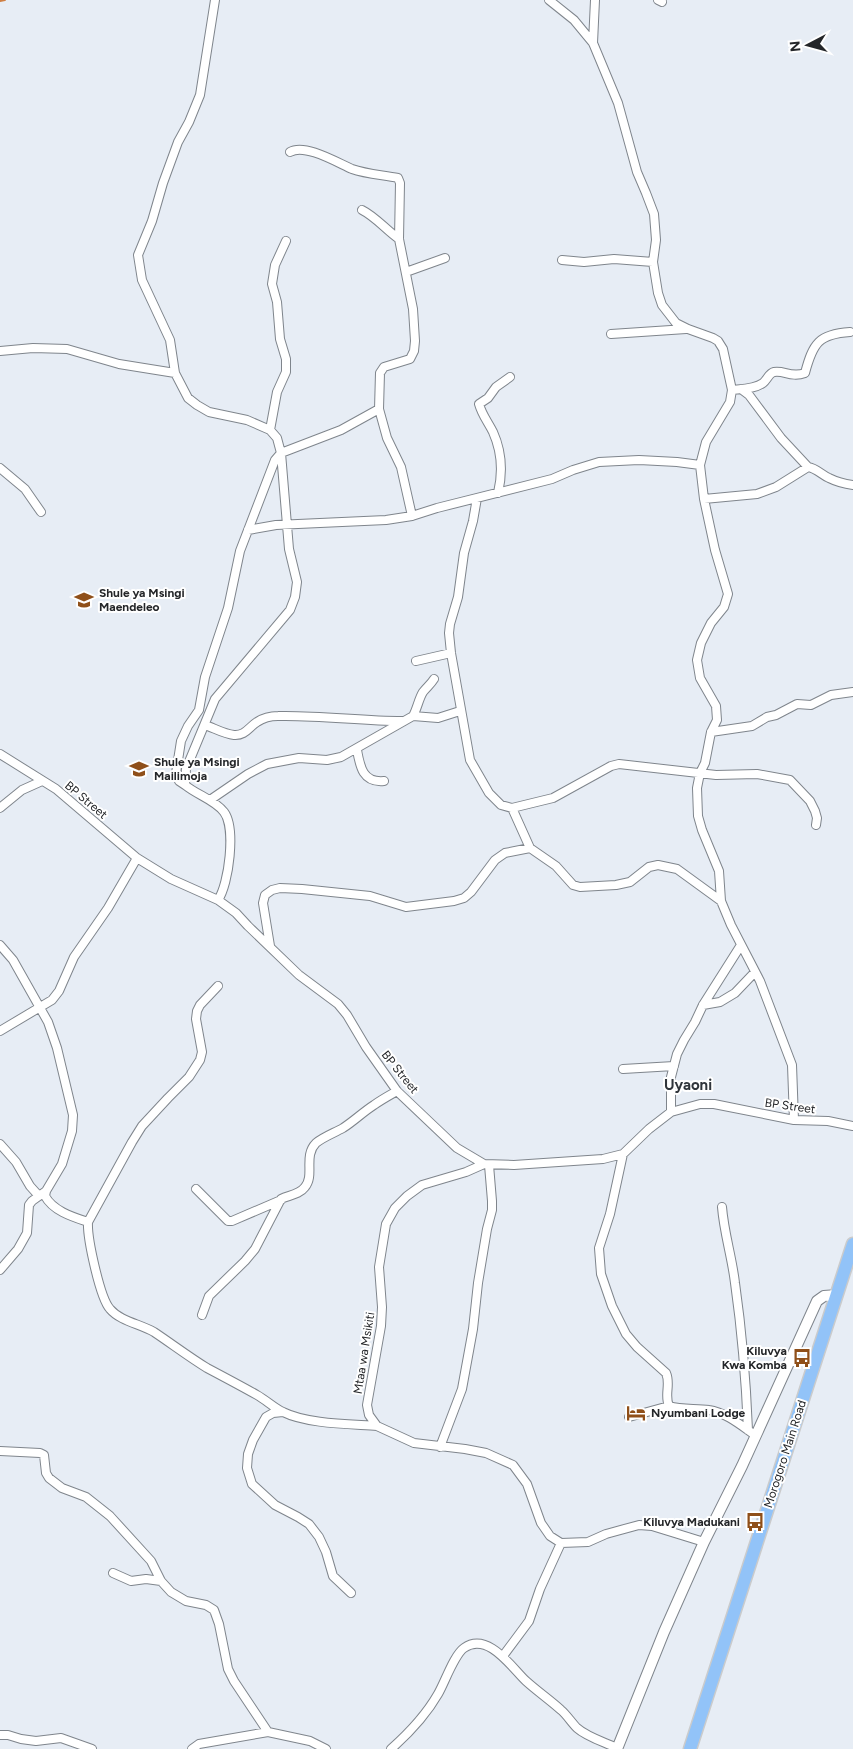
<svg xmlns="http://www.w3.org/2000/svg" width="853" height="1749" font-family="Figtree,sans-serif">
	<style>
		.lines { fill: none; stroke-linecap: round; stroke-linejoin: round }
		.stream { stroke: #cf7f43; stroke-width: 2 }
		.minor-casing { stroke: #7f858c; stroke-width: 10 }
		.tertiary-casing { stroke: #7f858c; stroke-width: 12 }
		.trunk-casing { stroke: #cacbcc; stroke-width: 15 }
		.minor { stroke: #fff; stroke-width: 8 }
		.tertiary { stroke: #fff; stroke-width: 10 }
		.trunk { stroke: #92c3f8; stroke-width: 12 }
		.labels { text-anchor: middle; stroke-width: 4; stroke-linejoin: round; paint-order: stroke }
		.poi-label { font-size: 12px; font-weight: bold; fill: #242629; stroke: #fff; text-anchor: start }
		.street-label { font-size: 12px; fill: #242629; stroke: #fff }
		.quarter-label { font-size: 15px; font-weight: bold; fill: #30353b; stroke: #fff }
	</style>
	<rect width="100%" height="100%" fill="#e7edf5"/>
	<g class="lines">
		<path class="stream" d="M0 1 5 0"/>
		<g class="minor-casing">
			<path id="minor" d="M215 0 200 95 189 122 178 142 163 183 152 221 138 255 142 280 170 340 175 373 188 398 197 405 209 412 247 420 270 430 277 438 281 453 289 549 297 582 295 597 290 610 215 699 186 769 185 785C197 795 215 800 224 812 236 828 229 884 218 900
				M549 0 574 20 593 43 618 103 637 172 646 193 654 214 656 240 653 262 658 293 662 305 676 323 688 329 713 338 718 341 723 349 732 390 730 402 706 442 700 465 704 499 715 550 728 594 724 607 711 623 701 643 697 660 700 678 716 706 717 720 711 732 705 763 700 773 697 788 698 816 702 830 719 871 721 901 731 925 760 981 792 1065 794 1120
				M658 0 662 2
				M593 43 595 0
				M290 152C305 143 338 163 352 169 366 174 383 175 398 178L400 183 399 239 413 309 415 341 414 351 410 359 384 367 380 373 379 409 387 438 401 467 412 516
				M362 210C376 217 386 230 399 239
				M562 260 584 262 614 259 653 262
				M406 272 445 258
				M611 334 686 329
				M0 351 33 348 67 349 119 364 175 373
				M741 389 749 395 781 438 808 467
				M732 390C741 389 755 389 763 383 767 380 769 373 774 372 784 370 791 378 805 373 813 343 819 334 850 332
				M270 430 277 392 286 372V359L280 339 277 302 272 284 275 265 286 241
				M0 468 25 489 41 512
				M498 493C503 472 502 452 493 432 488 422 482 415 479 404L488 398 496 387 510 377
				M477 498 473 521 464 553 458 597 450 624 449 633 451 653 470 760 489 793 501 805 512 808 530 848
				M704 499 757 494 776 487 808 467C816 468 822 475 829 478 837 482 845 484 853 485
				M248 530 276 525 386 520 412 516 437 508 552 479 573 470 599 462 639 460 677 462 700 465
				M416 661 451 653
				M413 716C417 709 419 698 423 692 427 687 431 684 434 679
				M205 725C214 728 224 734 234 735 245 736 249 727 257 722 263 718 271 716 278 716 320 715 361 721 402 721
				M711 732 752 726 767 717 776 715 797 704 811 705 831 695 853 692
				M357 750C360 767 363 783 384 781
				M0 754 56 789 137 858 171 879 218 900 236 913 248 926 299 975 338 1004 347 1015 366 1047 397 1091 457 1148 484 1164 514 1165 603 1159 623 1154 649 1129 671 1112 700 1104H714L794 1120 828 1121 853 1126
				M185 785 179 781 176 773 181 741 188 726 199 710 205 677 228 608 240 551 275 460 281 453 341 430 379 409
				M210 800 248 774 267 764 299 758 327 760 341 757 413 716 438 718 460 711
				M0 808 22 790 42 781
				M512 808 553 798 611 766 619 764 716 775 757 774 790 780 810 801 815 811 817 818 816 825
				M0 945 13 960 48 1022 57 1048 73 1115 72 1131 62 1164 46 1191 45 1196C53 1211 73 1217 88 1222
				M270 946 263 903 265 895 272 890 280 888 302 889 370 896 406 907 454 901 464 898 471 892 495 860 505 853 530 848 556 866 573 885 580 887 616 885 630 882 649 867 658 865 677 869 721 901
				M218 986 200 1005 197 1011 196 1019 202 1052 200 1060 189 1077 168 1098 142 1126 132 1142 88 1222C87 1238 100 1298 110 1309 120 1321 140 1324 154 1332 172 1344 189 1357 207 1368 224 1377 241 1386 257 1395 266 1400 274 1408 283 1412 307 1424 350 1424 377 1426
				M703 1005 720 1002 735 993 755 972
				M0 1031 52 1000 59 991 74 957 108 908 137 858
				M623 1069 674 1066
				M671 1112V1077L677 1054 684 1040 695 1022 703 1005 741 945
				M0 1144 16 1162 30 1186 39 1196
				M623 1154 610 1214 599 1248 601 1274 612 1306 626 1334 637 1347 666 1373C671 1384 664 1395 669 1406 682 1410 696 1408 709 1410 725 1412 742 1426 755 1435
				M484 1164 466 1172 422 1185 407 1196 395 1208 386 1224 379 1267 382 1307 381 1326 367 1405 369 1415 377 1426 414 1443 465 1449 486 1453 513 1465 527 1484 541 1523 550 1536 561 1543 588 1542 606 1534 639 1525 652 1526 704 1542
				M196 1189 228 1221H232L281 1200
				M722 1207C724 1233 732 1257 735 1283 742 1332 746 1381 748 1430
				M0 1270 18 1249 27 1233 29 1205 32 1201 46 1191
				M202 1315 209 1296 245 1261 255 1249 281 1199C289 1195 299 1195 305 1187 315 1175 303 1156 316 1143 323 1137 334 1133 343 1128 354 1121 363 1112 374 1105 381 1100 390 1095 397 1091
				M283 1412 273 1413 266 1417 253 1440 248 1454 247 1468 252 1484 275 1505 298 1517 309 1524 319 1537 326 1552 333 1576 351 1593
				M629 1417 669 1406
				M440 1447 462 1389 473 1329 478 1283 487 1229 492 1210V1201L489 1165
				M0 1451 40 1453 44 1455 46 1473 49 1478 62 1488 86 1497 110 1516 151 1561 161 1581 171 1592 186 1601 206 1605 214 1610 219 1624 228 1669 234 1681 268 1732
				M113 1573 131 1581 146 1579 161 1581
				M503 1656 529 1621 540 1589 561 1543
				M0 1735H8L21 1739 36 1741 61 1738 92 1749
				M192 1749 199 1744 268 1732 310 1741 326 1749
				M391 1749C409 1733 426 1715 438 1694 445 1682 454 1655 464 1648 488 1631 512 1668 526 1681 537 1691 550 1700 561 1710 567 1715 571 1722 577 1728 587 1737 604 1742 617 1748"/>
		</g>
		<g class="tertiary-casing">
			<path id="tertiary" d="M617 1749 664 1632 704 1542 742 1466 817 1301 824 1296 837 1295"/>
		</g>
		<g class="trunk-casing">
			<path id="trunk" d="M690 1749 853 1244"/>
		</g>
		<use href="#minor" class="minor"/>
		<use href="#tertiary" class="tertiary"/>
		<use href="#trunk" class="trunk"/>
	</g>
	<defs>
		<g id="school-bare" transform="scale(1.5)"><path d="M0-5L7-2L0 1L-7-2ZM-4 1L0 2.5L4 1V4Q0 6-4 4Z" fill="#8f4f19" stroke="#fff" stroke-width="2.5" paint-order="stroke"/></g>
		<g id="bus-bare" transform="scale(1.5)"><path d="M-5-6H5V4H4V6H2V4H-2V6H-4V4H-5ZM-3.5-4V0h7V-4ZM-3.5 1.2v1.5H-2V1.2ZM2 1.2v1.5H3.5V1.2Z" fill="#8f4f19" stroke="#fff" stroke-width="2.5" paint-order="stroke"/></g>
		<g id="hotel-bare" transform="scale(1.5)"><path d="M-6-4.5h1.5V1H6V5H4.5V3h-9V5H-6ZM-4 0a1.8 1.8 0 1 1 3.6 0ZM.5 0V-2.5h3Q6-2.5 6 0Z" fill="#8f4f19" stroke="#fff" stroke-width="2.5" paint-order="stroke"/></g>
	</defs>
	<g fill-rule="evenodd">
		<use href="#school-bare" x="84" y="600"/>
		<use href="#school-bare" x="139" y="769"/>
		<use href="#bus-bare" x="802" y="1358"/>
		<use href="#hotel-bare" x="636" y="1413"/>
		<use href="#bus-bare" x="755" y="1522"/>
	</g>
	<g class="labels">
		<g class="poi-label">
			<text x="99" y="597">Shule ya Msingi<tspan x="99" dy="14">Maendeleo</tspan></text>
			<text x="154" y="766">Shule ya Msingi<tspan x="154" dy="14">Mailimoja</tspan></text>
			<text x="787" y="1355" text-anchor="end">Kiluvya<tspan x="787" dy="14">Kwa Komba</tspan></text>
			<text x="651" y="1417">Nyumbani Lodge</text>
			<text x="740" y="1526" text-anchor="end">Kiluvya Madukani</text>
		</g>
		<g class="street-label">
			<text transform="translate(86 800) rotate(40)" y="4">BP Street</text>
			<text transform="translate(400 1072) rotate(51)" y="4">BP Street</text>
			<text transform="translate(790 1106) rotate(8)" y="4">BP Street</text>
			<text transform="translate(364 1353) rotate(-81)" y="4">Mtaa wa Msikiti</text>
			<text transform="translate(785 1454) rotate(-72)" y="4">Morogoro Main Road</text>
		</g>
		<g class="quarter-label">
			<text x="688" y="1090">Uyaoni</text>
		</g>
	</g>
	<g transform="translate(808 45) rotate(264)" stroke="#ffffff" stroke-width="4" paint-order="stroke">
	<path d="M0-4L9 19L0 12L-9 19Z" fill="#242629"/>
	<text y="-8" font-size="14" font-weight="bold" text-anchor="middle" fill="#242629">N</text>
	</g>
</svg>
